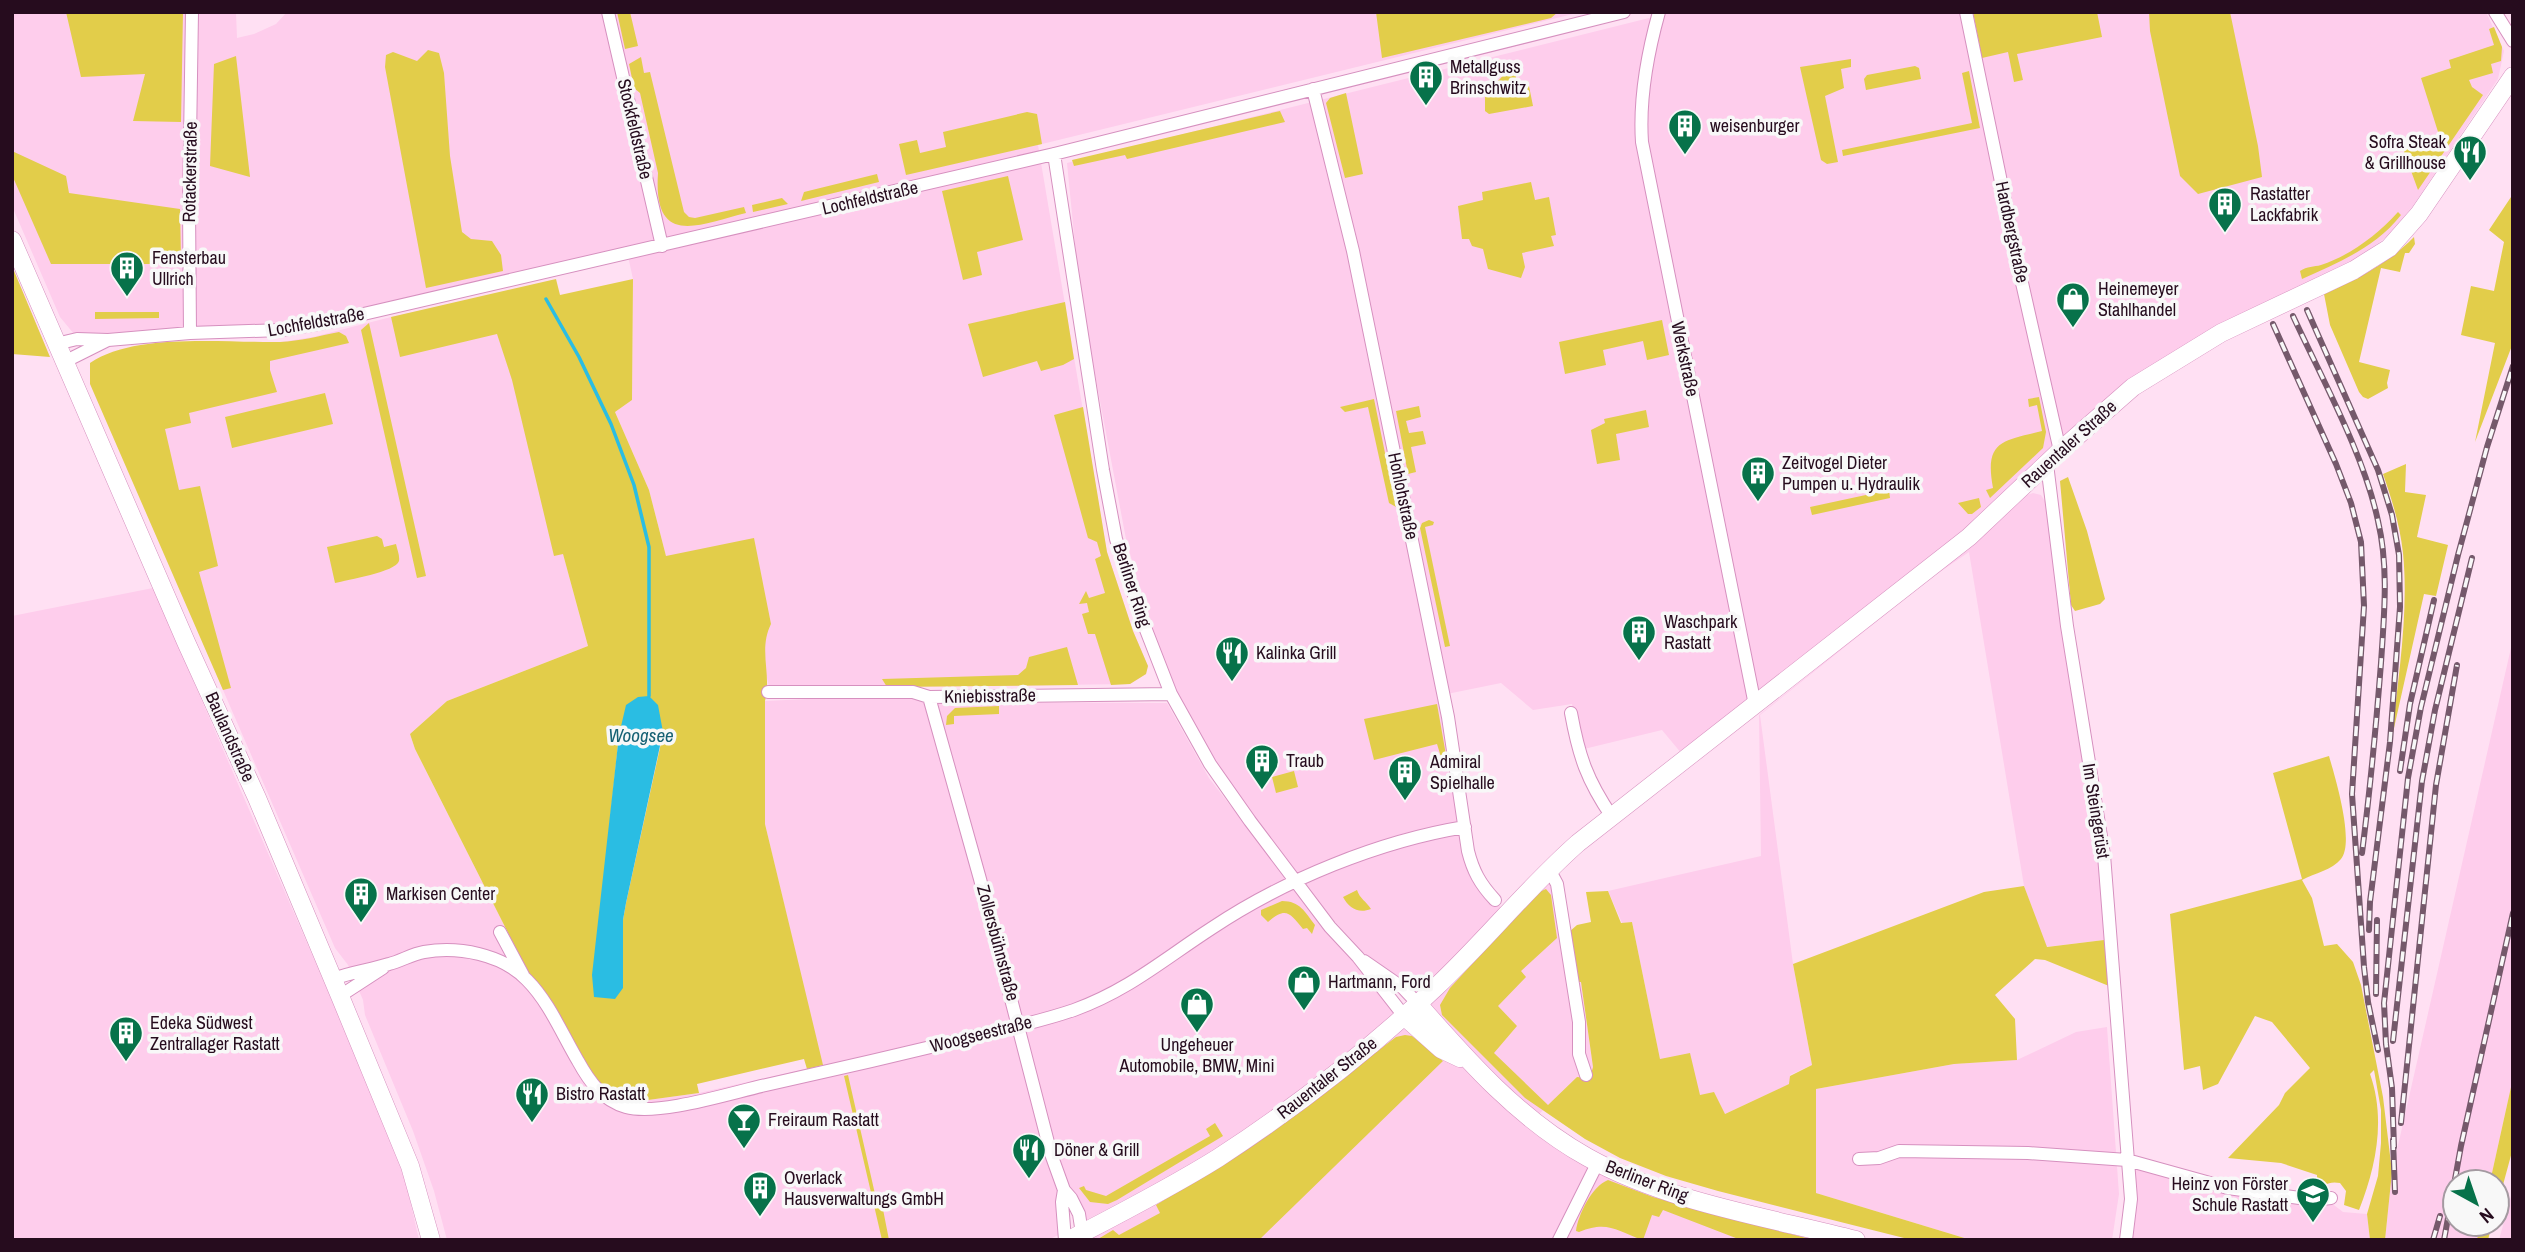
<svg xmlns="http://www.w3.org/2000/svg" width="2525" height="1252" font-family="'Archivo Narrow',sans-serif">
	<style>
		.built { fill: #fecdec }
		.green { fill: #e2cd4a; fill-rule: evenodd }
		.water { fill: #2abde3 }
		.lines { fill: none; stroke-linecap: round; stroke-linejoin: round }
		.stream { stroke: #2abde3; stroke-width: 3.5 }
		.street-casing { stroke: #d690bf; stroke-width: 14 }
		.secondary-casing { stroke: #d690bf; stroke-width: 19 }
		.street { stroke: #fff; stroke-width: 12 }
		.secondary { stroke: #fff; stroke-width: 18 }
		.rail-casing { stroke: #75596b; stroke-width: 6 }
		.rail { stroke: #f8f8f8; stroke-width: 3.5; stroke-dasharray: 10; stroke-linecap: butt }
		.labels { text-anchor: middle; stroke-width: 7; stroke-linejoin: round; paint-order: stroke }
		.poi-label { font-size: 18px; fill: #260c1e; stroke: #f8f8f8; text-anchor: start }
		.street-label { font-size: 18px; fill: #260c1e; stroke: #f8f8f8 }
		.water-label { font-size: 19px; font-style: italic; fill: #176174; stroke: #f8f8f8 }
	</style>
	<rect width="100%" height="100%" fill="#ffe0f3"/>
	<path class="built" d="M12 12H236L237 38 254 34 276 24 287 12H1581L1038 145 1107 552 1133 631 1148 666 1146 674 1130 684 887 687H769L764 665 765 636 771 624 666 556 649 490 615 412 632 400 633 279 626 247 416 297 276 324 190 333 74 334 60 317 12 206Z
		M1673 12H2486L2504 51 2498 79 2413 206 2389 235 2358 258 2218 326 1964 533 1682 754 1662 730 1580 750 1572 704 1533 710 1501 683 1442 695 1465 849 1486 894 1505 911 1411 1004 1336 923 1298 877 1212 761 1182 706 1147 616 1126 539 1080 295 1067 163Z
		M493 295 588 646 447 701 410 734 415 749 538 992 619 1104 699 1093 822 1065 765 824V701L911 694 925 702 1167 703 1209 778 1289 881 1134 978 1057 1012 1015 1021 1067 1231 1048 1240H447L434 1191 413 1131 365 1015 363 1000 348 965 335 948 223 690 199 627 146 363 313 337 391 317Z
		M2033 493 2041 495 2046 503 2062 627 2102 887 2104 940 2046 947 2024 886 1969 552 1931 578 1760 715 1793 964 1812 1065 1790 1075V1084L1725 1114 1700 1096 1660 1059 1632 922 1622 923 1608 891 1761 856 1759 715 1925 581 1967 551 2027 495Z
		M153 588 389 1132 407 1187 419 1240H12V616Z
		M2513 639V1078L2490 1182H2455V1224H2480L2477 1240H2385L2392 1172Z
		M1552 866 1576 982H1581L1593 1067 1591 1078 1577 1077 1536 1117 1416 1009Z
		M1293 889 1406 1008 1286 1103 1236 1137 1184 1169 1075 1226 1023 1028 1070 1015 1248 910Z
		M1410 1015 1585 1159 1846 1240H1078L1186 1178Z
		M2107 1027 2119 1194 2112 1240H1971L1816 1193V1089L1954 1064 2017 1060 2076 1032Z
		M2130 1164 2330 1202 2343 1212 2367 1214 2370 1240H2126Z
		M2513 1189V1240H2499Z"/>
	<path class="green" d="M66 12H183L181 122 133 121 145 74 81 77Z
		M617 12H630L638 46 625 49Z
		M1376 12H1558L1551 18 1382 58Z
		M1973 12H2097L2102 37 2017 54 2023 80 2014 82 2008 52 1982 58Z
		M2149 12H2230L2258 146 2262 177 2198 194 2180 176 2150 31Z
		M2494 27 2502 47 2501 61 2491 64 2493 73 2469 80 2472 87 2483 95 2418 190 2403 149 2439 135 2421 78 2451 68 2449 60 2494 45 2489 29Z
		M428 50 439 53 444 73 450 156 462 232 471 239 492 241 501 255 503 271 426 288 385 67 386 55 393 52 417 61Z
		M236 56 250 177 210 166 214 64Z
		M641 57 644 73 650 72 684 212 689 217 695 218 744 207 746 213C698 225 653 248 658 173L640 93 634 88 629 64Z
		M1851 59V67L1841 69 1844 88 1825 96 1838 162 1827 164 1821 160 1800 67Z
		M1915 66 1919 68 1921 79 1866 90 1864 79 1867 75Z
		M1511 67 1516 73V83L1528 81 1533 106 1489 114 1485 111V95Z
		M1969 71 1980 128 1843 156 1842 150 1972 123 1962 73Z
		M1346 93 1363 174 1345 178 1326 103 1330 98Z
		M1280 111 1285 122 1127 159 1125 155 1074 166 1072 160Z
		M1027 112 1037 114 1042 144 906 175 899 144 917 140 920 153 946 147 943 132Z
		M12 151 66 176 69 193 180 209 181 259H159L158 264H51L12 175Z
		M877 174 879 182 801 201 804 192Z
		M1008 176 1023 240 977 252 982 275 963 280 942 191Z
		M1531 182 1535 200 1549 197 1556 235 1551 236 1554 246 1522 253 1525 267 1521 278 1488 269 1483 249 1472 246 1469 239H1462L1458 206 1483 200 1482 192Z
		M2513 194V343L2475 442 2495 343 2461 335 2471 286 2494 291 2504 242 2489 230Z
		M782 198 788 204 753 212 752 205Z
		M2398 212 2401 215C2375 248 2339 262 2302 279L2300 271C2307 266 2314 267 2321 265 2351 255 2377 235 2398 212Z
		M2414 237 2415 244 2409 253H2405L2400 272 2381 268 2359 362 2390 370 2387 383 2388 388 2368 399 2363 397 2359 392 2330 325 2324 294C2358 279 2387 264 2414 237Z
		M12 266 50 357 12 354Z
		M556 279 560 295 633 279 632 400 615 412 649 490 666 556 754 538 771 624C758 650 772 675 765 701V824L823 1065 807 1069 804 1059 697 1084 699 1093 619 1104 601 1094 538 992 415 749 410 734 447 701 588 646 563 554 554 556 512 380 497 334 400 357 391 317ZM619 735 661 743 626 903 623 920V988L599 925Z
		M1065 302 1074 359 1063 365 1041 371 1037 361 983 377 968 324Z
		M95 312H159V318L95 319Z
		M1662 320 1669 355 1647 360 1643 341 1603 350 1606 365 1565 374 1559 342Z
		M369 323 426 576 417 578 361 330Z
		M339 332 346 336 349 343 270 361V370L277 392 189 413 191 423 165 429 179 490 200 486 218 566 199 572 231 688 223 690 90 384V363C134 332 227 343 280 342 300 341 319 336 339 332Z
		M325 393 333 424 232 448 225 417Z
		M2039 397 2046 432 2043 448 1990 498 1986 490 1993 488C1984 440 2003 441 2042 431L2037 405 2029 407 2028 399Z
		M1374 399 1396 507 1389 503 1368 407 1345 412 1340 407Z
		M1419 406 1421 417 1406 421 1409 433 1423 431 1426 444 1411 447 1416 472 1408 474 1396 411Z
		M1083 407 1107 552 1133 631 1148 666 1146 674 1130 684 1111 685 1095 634H1088L1082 614 1089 612 1087 603 1079 604 1086 591 1089 598 1105 593 1095 559 1101 556 1097 542 1088 538 1054 415Z
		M1646 410 1649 427 1616 434 1620 460 1597 464 1591 430 1605 423 1604 419Z
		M2406 464 2405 492 2426 495 2417 537 2448 545 2436 596 2424 594 2392 737C2398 677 2409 613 2403 553 2400 525 2392 500 2383 474Z
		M2068 477 2087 531 2105 599 2100 604 2075 611 2071 605 2060 481Z
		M1889 490 1890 498 1812 515 1810 507Z
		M1979 498 1981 507 1972 514H1968L1958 503Z
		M1429 520 1434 522 1433 525 1425 527 1450 646 1445 647 1420 528 1422 523Z
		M377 536 382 539 384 547 396 544C397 549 400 556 399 561 396 572 347 580 335 583L327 547Z
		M1067 647 1078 685 887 687 882 679 1018 675 1026 668 1029 657Z
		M1437 704 1446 755 1441 757 1437 744 1374 760 1364 719Z
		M999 706V714L954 716V724L946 725 947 716 955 708Z
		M2329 756C2335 777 2355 842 2341 859 2332 870 2315 873 2302 880L2312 898 2324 946 2337 944 2353 962 2361 985 2383 1097 2392 1172 2385 1240H2370L2367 1214 2378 1176 2381 1143V1110L2374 1070 2370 1074C2386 1119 2376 1167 2359 1210L2344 1205 2346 1191 2340 1183C2328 1181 2324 1185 2316 1193L2312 1190 2317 1181V1175L2281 1163 2228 1158 2279 1105 2285 1093 2310 1068 2272 1022 2255 1016 2218 1084 2203 1090 2200 1066 2184 1070 2170 914 2302 879 2273 773Z
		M1294 771 1298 787 1276 793 1272 777Z
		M2024 886 2047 947 2104 940 2109 986 2045 960 2035 959 1995 995 2015 1019 2017 1060 1954 1064 1816 1089V1193L1971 1240H1912L1718 1191 1666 1176 1620 1158 1585 1139 1525 1098 1442 1015 1440 1005 1450 988 1537 893 1546 889 1551 895 1557 938 1521 971 1526 977 1498 1006 1517 1026 1494 1053 1548 1105 1577 1077 1590 1078 1593 1067 1581 982H1576L1569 932 1577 925 1591 922 1586 892 1608 891 1621 923 1632 922 1660 1059 1690 1053 1700 1095 1714 1092 1725 1114 1789 1084 1790 1076 1812 1065 1793 964 1984 892Z
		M1357 890C1360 899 1366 901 1371 909 1358 914 1349 908 1343 897Z
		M1282 901C1300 901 1305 912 1315 925L1312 934 1307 928 1303 929C1290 913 1286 906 1268 922L1261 915V910Z
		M1405 1035 1412 1036 1443 1061 1259 1240 1098 1239 1113 1230 1119 1235 1160 1213 1156 1205 1260 1140 1396 1037Z
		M848 1075 875 1194H880L889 1240H882L844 1076Z
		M2513 1078V1148L2497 1207V1182H2490Z
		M1215 1123 1223 1136 1117 1200 1108 1204 1090 1202 1079 1188 1084 1186 1086 1190 1106 1196 1210 1136 1206 1129Z
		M1608 1180 1653 1197 1814 1240H1741L1663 1210 1659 1217 1652 1215 1643 1240C1616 1231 1608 1220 1579 1232L1576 1231C1578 1215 1592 1186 1608 1180Z
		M2480 1224H2492L2488 1240H2477Z"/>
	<path class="water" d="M649 696 658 705 663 732 626 903 623 920V988L615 999 594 997 592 975 619 735 626 705 638 697Z"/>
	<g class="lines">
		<path class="stream" d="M546 299 579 357 611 424 634 485 649 547V696"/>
		<g class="street-casing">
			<path id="street" d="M608 12 662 246
				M1659 12C1647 55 1639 98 1642 142L1755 705
				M1966 12 2020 274 2060 451
				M2495 12 2513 41
				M1313 89 1353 251 1448 717 1468 851C1473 871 1480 884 1495 900
				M1054 154 1103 470 1116 539 1141 617 1171 694 1210 764 1250 821 1330 927 1358 957 1404 1016
				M190 333 189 205 192 12
				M56 344 77 339 108 340 190 333 282 330 329 322 1054 154 1624 12
				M64 362 108 340
				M2047 464 2067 626 2104 855 2131 1199 2126 1240
				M768 692H913L929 697 1171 694
				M929 697 980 879 1051 1154 1064 1190 1071 1198 1079 1214 1083 1240
				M1571 713C1579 757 1587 780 1612 817
				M1549 869 1557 884 1579 1022V1054L1586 1075
				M500 932 523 975
				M1364 961 1403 988 1418 1004
				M333 979C351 972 370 970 389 964 401 961 412 954 424 952 458 946 502 954 527 980 549 1002 562 1034 578 1061 589 1081 602 1100 626 1107 659 1116 730 1093 766 1085 829 1071 893 1056 956 1041 996 1031 1036 1023 1074 1010 1129 990 1164 959 1212 928 1284 880 1379 841 1465 827
				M340 996 383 968
				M1859 1159 1879 1158 1899 1151 2028 1153 2127 1160 2228 1188 2314 1200 2331 1198
				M1064 1190 1062 1202 1065 1240
				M1559 1240 1598 1162"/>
		</g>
		<g class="secondary-casing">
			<path id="secondary" d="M12 240 186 642 257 798 340 996 410 1166 431 1240
				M1418 1004C1468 1061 1519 1119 1587 1157 1667 1202 1767 1217 1856 1240
				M1404 1016 1441 1049 1460 1058
				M1069 1240C1119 1214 1170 1188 1218 1158 1295 1108 1369 1050 1436 987 1485 941 1527 888 1578 843L1969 537 2060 451 2133 387 2221 333 2354 270 2389 248 2419 214 2513 76"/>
		</g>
		<use href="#street" class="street"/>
		<use href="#secondary" class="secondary"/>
		<g class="rail-casing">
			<path id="rail" d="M2307 310 2378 470 2392 515 2399 555 2400 607 2390 742 2370 902 2369 930
				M2293 316C2322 379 2364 454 2378 521 2389 568 2384 616 2381 663 2376 727 2370 790 2362 853
				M2273 324 2336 464 2351 503 2361 542 2364 606 2352 794 2364 967 2368 1002 2378 1050
				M2400 771 2410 704 2434 600
				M2376 994 2377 920
				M2393 1041 2422 781 2435 710 2472 558
				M2401 1123 2436 785 2457 665
				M2393 1140 2395 1192
				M2394 1147 2392 1088 2386 1044 2384 1003 2408 778 2421 707 2458 555 2487 447 2513 366
				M2433 1240 2440 1216
				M2444 1240 2461 1146 2513 913"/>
		</g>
		<use href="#rail" class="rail"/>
	</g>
	<defs>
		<g id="building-pin" transform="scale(1.75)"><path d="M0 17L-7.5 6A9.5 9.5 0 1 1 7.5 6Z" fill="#07724a" stroke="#f8f8f8"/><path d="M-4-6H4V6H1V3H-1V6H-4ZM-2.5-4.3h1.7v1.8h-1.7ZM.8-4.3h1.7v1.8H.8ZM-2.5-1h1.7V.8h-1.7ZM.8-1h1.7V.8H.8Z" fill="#fff"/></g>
		<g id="restaurant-pin" transform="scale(1.75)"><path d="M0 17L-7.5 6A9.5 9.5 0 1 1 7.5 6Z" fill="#07724a" stroke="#f8f8f8"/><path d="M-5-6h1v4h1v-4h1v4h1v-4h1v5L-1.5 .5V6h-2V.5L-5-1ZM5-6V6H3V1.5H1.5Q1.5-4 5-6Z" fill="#fff"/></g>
		<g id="shop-pin" transform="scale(1.75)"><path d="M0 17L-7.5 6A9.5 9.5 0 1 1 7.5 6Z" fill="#07724a" stroke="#f8f8f8"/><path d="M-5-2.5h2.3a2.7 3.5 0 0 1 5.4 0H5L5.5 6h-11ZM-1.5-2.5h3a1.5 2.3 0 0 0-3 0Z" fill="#fff"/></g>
		<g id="bar-pin" transform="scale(1.75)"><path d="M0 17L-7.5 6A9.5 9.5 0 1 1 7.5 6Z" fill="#07724a" stroke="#f8f8f8"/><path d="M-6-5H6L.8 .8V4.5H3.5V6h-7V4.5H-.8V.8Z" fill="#fff"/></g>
		<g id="school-pin" transform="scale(1.75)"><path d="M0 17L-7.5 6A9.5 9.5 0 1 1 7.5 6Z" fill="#07724a" stroke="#f8f8f8"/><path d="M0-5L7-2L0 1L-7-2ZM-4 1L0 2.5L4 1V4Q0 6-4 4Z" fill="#fff"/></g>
	</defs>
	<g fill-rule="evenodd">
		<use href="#building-pin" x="1426" y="77"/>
		<use href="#building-pin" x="1685" y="126"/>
		<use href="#restaurant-pin" x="2470" y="152"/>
		<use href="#building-pin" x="2225" y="204"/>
		<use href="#building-pin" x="127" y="268"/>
		<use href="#shop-pin" x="2073" y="299"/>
		<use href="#building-pin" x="1758" y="473"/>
		<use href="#building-pin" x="1639" y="632"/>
		<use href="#restaurant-pin" x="1232" y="653"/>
		<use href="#building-pin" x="1262" y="761"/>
		<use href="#building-pin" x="1405" y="772"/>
		<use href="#building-pin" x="361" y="894"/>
		<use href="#shop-pin" x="1304" y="982"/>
		<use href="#shop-pin" x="1197" y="1004"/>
		<use href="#building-pin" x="126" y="1033"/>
		<use href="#restaurant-pin" x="532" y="1094"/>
		<use href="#bar-pin" x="744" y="1120"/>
		<use href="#restaurant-pin" x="1029" y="1150"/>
		<use href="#building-pin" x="760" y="1188"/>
		<use href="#school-pin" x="2313" y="1194"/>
	</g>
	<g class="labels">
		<g class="poi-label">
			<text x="1450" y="73">Metallguss<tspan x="1450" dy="21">Brinschwitz</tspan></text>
			<text x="1710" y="132">weisenburger</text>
			<text x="2446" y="148" text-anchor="end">Sofra Steak<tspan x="2446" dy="21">&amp; Grillhouse</tspan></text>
			<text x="2250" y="200">Rastatter<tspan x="2250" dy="21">Lackfabrik</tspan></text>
			<text x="152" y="264">Fensterbau<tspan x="152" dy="21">Ullrich</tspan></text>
			<text x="2098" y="295">Heinemeyer<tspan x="2098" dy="21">Stahlhandel</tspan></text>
			<text x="1782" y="469">Zeitvogel Dieter<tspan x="1782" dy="21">Pumpen u. Hydraulik</tspan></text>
			<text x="1664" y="628">Waschpark<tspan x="1664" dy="21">Rastatt</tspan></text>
			<text x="1256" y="659">Kalinka Grill</text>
			<text x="1286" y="767">Traub</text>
			<text x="1430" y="768">Admiral<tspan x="1430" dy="21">Spielhalle</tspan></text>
			<text x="386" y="900">Markisen Center</text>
			<text x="1328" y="988">Hartmann, Ford</text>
			<text x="150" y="1029">Edeka Südwest<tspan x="150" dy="21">Zentrallager Rastatt</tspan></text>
			<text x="1197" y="1051" text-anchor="middle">Ungeheuer<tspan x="1197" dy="21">Automobile, BMW, Mini</tspan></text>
			<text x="556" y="1100">Bistro Rastatt</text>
			<text x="768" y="1126">Freiraum Rastatt</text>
			<text x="1054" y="1156">Döner &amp; Grill</text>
			<text x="784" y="1184">Overlack<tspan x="784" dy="21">Hausverwaltungs GmbH</tspan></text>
			<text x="2288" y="1190" text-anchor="end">Heinz von Förster<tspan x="2288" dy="21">Schule Rastatt</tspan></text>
		</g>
		<g class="street-label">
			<text transform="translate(635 129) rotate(77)" y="6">Stockfeldstraße</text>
			<text transform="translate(190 172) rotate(-89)" y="6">Rotackerstraße</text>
			<text transform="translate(870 198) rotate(-13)" y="6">Lochfeldstraße</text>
			<text transform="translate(2012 232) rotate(78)" y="6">Hardbergstraße</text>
			<text transform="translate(316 322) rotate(-10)" y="6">Lochfeldstraße</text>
			<text transform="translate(1685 359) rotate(78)" y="6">Werkstraße</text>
			<text transform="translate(2069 444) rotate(-42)" y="6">Rauentaler Straße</text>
			<text transform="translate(1403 496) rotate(78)" y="6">Hohlohstraße</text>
			<text transform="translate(1132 585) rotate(72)" y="6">Berliner Ring</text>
			<text transform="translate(990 696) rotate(-1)" y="6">Kniebisstraße</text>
			<text transform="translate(230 737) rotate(66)" y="6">Baulandstraße</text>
			<text transform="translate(2096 811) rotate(81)" y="6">Im Steingerüst</text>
			<text transform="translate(998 943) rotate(75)" y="6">Zollersbühnstraße</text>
			<text transform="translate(981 1034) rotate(-14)" y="6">Woogseestraße</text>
			<text transform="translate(1327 1078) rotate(-38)" y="6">Rauentaler Straße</text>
			<text transform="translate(1647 1181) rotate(21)" y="6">Berliner Ring</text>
		</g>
		<g class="water-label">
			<text x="641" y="742">Woogsee</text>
		</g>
	</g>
	<rect width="2525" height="1252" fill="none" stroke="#260c1e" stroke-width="28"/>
	<g transform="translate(2476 1203) rotate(140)"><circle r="33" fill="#f8f8f8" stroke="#a49aa1" stroke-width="2"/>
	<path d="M0-5L12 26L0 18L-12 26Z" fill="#07724a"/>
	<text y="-10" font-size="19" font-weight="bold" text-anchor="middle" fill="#260c1e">N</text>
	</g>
</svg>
